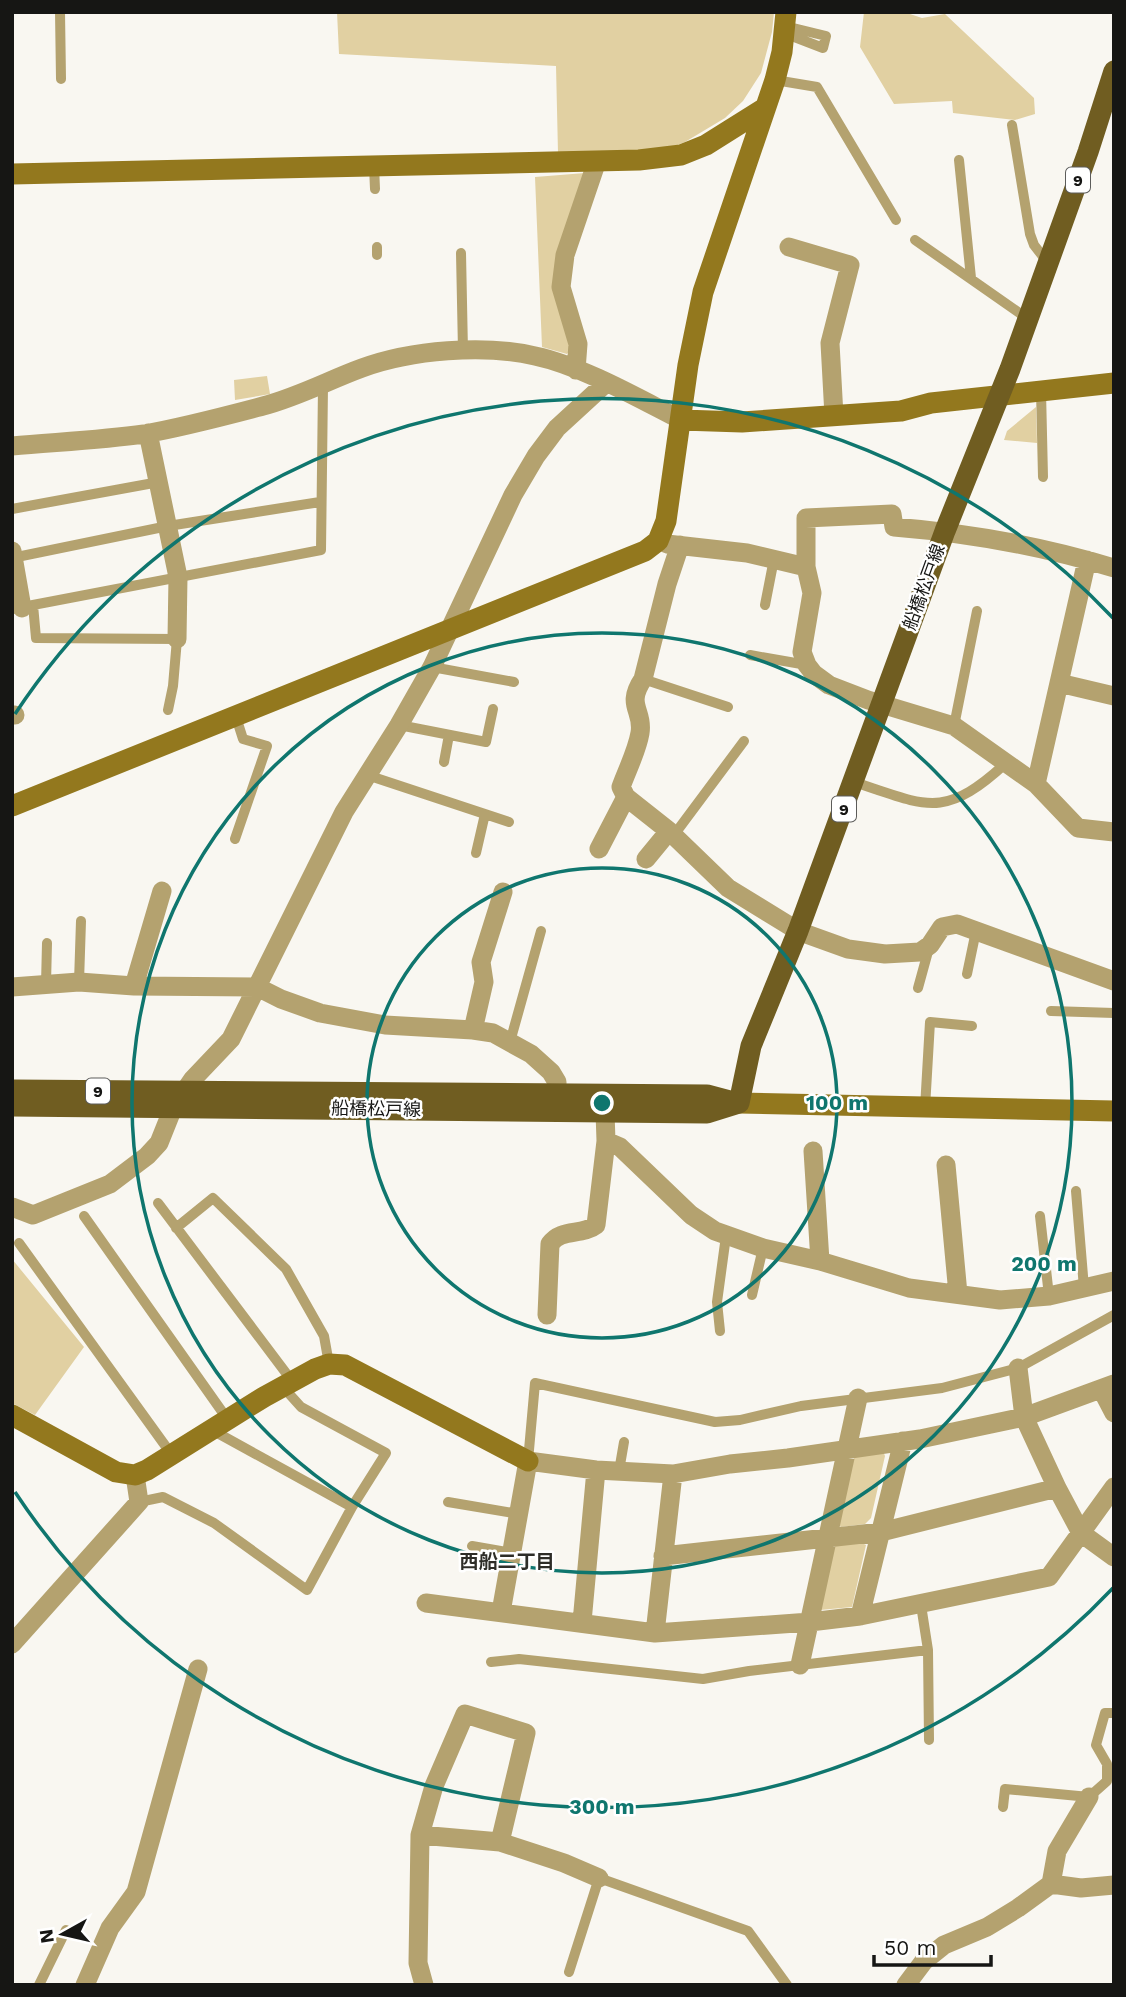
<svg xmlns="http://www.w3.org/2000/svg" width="1126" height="1997" font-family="'Work Sans','Noto Sans JP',sans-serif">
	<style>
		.green { fill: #e1d0a2 }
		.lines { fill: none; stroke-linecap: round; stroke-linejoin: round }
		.lane { stroke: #b4a26f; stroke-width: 10 }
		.street { stroke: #b4a26f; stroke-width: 19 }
		.secondary { stroke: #93781e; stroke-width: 21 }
		.primary { stroke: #705d21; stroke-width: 21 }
		.ring { fill: none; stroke: #0f766e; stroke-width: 3.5 }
		.labels { text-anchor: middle; stroke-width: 5; stroke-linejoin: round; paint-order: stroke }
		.shield { fill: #fff; stroke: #5c5c5a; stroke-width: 2 }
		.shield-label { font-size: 16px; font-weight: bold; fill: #161614 }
		.street-label { font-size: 18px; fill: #161614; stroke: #fff }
		.neighbourhood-label { font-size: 19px; font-weight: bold; fill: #2e2d28; stroke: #fff }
		.centre { fill: #0f766e; stroke: #fff; stroke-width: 3.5 }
		.ring-label { font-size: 21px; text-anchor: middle; font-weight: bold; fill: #0f766e; stroke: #fff; stroke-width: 5; stroke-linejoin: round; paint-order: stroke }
	</style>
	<rect width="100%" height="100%" fill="#f9f7f1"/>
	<path class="green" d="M337 12H774L772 32 761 73 743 101 725 118 685 142 665 150 558 153 556 66 339 54Z
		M864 12H904L922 18 945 14 1034 98 1035 114 1015 120 953 113 952 101 894 104 860 47Z
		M585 173 560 257 572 347 567 354 542 347 535 177Z
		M267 376 270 394 235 400 234 380Z
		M1036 407 1037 443 1004 440 1007 431Z
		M12 1259 84 1347 35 1415 12 1403Z
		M883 1451 885 1456 871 1518 865 1524 841 1527 837 1524 855 1454Z
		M837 1543H862L866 1545 852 1607 820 1610 831 1552Z"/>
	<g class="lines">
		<path class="lane" d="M60 12 61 79
			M784 33 823 48 826 36 785 26
			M775 80 817 87 896 220
			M1012 125 1030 234 1034 245 1048 263
			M959 160 971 278
			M374 166 375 189
			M915 240 1028 319
			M377 247V255
			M461 253 463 351
			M1041 391 1043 477
			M12 509 159 482
			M12 558 168 526 320 502
			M33 605 36 638 177 639 173 686 168 710
			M765 605 774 559
			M12 609 321 550 323 386
			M750 655 807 665
			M432 667 514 682
			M643 679 728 707
			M399 725 486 742 493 709
			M954 726 977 611
			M444 762 449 735
			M367 775 509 822
			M854 782C927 806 944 820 1006 763
			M674 835 744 741
			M235 839 267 746 243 739 236 717
			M476 853 485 814
			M967 974 976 931
			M79 982 81 921
			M46 984 47 943
			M918 988 929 948
			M1051 1011 1114 1013
			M510 1042 541 931
			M925 1108 930 1022 972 1026
			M1076 1191 1084 1288
			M158 1203 292 1381
			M84 1216 228 1420
			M1040 1216 1049 1296
			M176 1228 213 1198 286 1269 324 1336 329 1364
			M19 1243 172 1455
			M752 1295 763 1248
			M720 1331 717 1302 726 1236
			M212 1430 352 1507
			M528 1461 535 1383 715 1422 740 1420 801 1406 942 1388 1018 1368 1114 1315
			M619 1471 624 1442
			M139 1502 163 1497 214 1523 307 1590 352 1507 386 1453 301 1407 283 1387
			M448 1502 519 1514
			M472 1546 512 1553
			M928 1650 929 1740
			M491 1662 519 1659 703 1679 749 1671 928 1650 921 1605
			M1003 1807 1005 1789 1089 1797 1107 1781V1764L1096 1745 1105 1713H1114
			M569 1972 599 1878 748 1931 787 1985
			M39 1985 66 1930"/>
		<path class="street" d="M789 247 850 265 830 343 834 416
			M576 370 578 344 561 287 565 255 597 161
			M148 433 178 577 177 639
			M12 446C56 442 101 440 144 434 184 427 225 416 263 406 298 397 329 380 362 368 411 350 484 344 535 356 582 366 638 398 681 420
			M667 544 747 553 806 567 812 593 802 652 807 665 814 674 829 685 868 700 954 726 1036 784 1078 828 1114 832
			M680 545 667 584 643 679C625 706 644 710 640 733 637 751 627 770 621 787L626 797 669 831 728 888 798 931 848 949 885 954 920 952 930 945 942 927 957 924 1114 981
			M12 551 22 608
			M806 567V518L892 514 894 527C968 533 1042 546 1114 568
			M1059 683 1114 696
			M12 715H15
			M1036 784 1087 560
			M599 849 626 797
			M646 859 669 831
			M134 986 162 891
			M12 987 79 982 134 986 257 987 281 999 320 1013 385 1025 473 1030 493 1033 531 1054 551 1072 557 1082V1094
			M473 1030 484 982 481 962 503 892
			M606 1141 620 1147 691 1215 715 1231 763 1248 820 1261 909 1288 1000 1300 1049 1296 1114 1281
			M813 1151 820 1261
			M946 1165 958 1294
			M12 1207 33 1215 110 1184 147 1156 159 1143 173 1108 193 1079 231 1039 344 812 399 725 432 667 513 495 536 456 557 428 606 383
			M547 1315 550 1244C561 1228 582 1236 596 1225L606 1141 605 1112
			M1018 1368 1024 1417 1057 1488 1081 1533 1114 1557
			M1102 1390 1114 1413
			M663 1556 881 1532 1057 1488
			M426 1603 655 1633 810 1622 860 1616 1049 1577 1114 1487
			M501 1612 528 1461 596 1470 673 1474 730 1464 788 1458 920 1439 1024 1417 1114 1384
			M860 1616 903 1441
			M582 1622 596 1470
			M655 1633 673 1474
			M12 1644 139 1502 135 1475
			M800 1665 858 1398
			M420 1835 500 1842 564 1863 599 1878
			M1051 1884 1081 1888 1114 1885
			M85 1985 110 1928 136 1892 198 1669
			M424 1985 418 1963 420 1835 434 1786 465 1714 526 1733 500 1842
			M906 1985 924 1961 944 1945 987 1927 1018 1908 1051 1884 1057 1851 1089 1797"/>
		<path class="secondary" d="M12 174 639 160 681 155 706 145 765 108
			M681 420 742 422 901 411 931 403 1114 383
			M12 806 645 551 658 541 666 521 688 365 703 292 775 80 782 52 786 12
			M739 1103 1114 1111
			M12 1415 116 1472 135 1475 147 1470 264 1397 315 1369 329 1364 345 1365 528 1461"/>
		<path class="primary" d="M12 1090 707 1095 737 1103
			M739 1103 751 1046 798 931 945 531 1010 369 1088 152 1114 71
			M12 1106 707 1113 739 1103"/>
	</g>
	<g class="ring">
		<circle cx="602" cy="1103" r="235"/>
		<circle cx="602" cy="1103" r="470"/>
		<path d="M1113 1588A704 704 0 0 1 15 1492M15 714A704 704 0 0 1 1113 618"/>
	</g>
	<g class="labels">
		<g class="shield">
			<rect x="1066" y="167.5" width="24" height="25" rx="5"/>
			<rect x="832" y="796.5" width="24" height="25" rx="5"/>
			<rect x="86" y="1078.5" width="24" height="25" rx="5"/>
		</g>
		<g class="shield-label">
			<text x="1078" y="186">9</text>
			<text x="844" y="815">9</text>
			<text x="98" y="1097">9</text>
		</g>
		<g class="street-label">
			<text transform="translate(924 587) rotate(-70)" y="6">船橋松戸線</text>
			<text transform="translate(376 1109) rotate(1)" y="6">船橋松戸線</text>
		</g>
		<g class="neighbourhood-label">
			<text x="507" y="1568">西船二丁目</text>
		</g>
	</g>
	<circle cx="602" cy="1103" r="10" class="centre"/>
	<g class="ring-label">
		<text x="837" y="1110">100 m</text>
		<text x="1044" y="1271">200 m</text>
		<text x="602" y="1814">300 m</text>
	</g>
	<rect width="1126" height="1997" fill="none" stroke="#161614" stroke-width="28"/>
	<g transform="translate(63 1934) rotate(262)" stroke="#ffffff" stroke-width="5" paint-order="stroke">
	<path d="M0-5L12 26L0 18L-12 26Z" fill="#161614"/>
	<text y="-10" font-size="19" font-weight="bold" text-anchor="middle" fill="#161614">N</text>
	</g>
	<path d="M874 1955v10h117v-10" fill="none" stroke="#161614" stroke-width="3.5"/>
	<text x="884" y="1955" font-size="21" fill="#161614" stroke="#ffffff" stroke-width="5" paint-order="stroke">50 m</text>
</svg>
